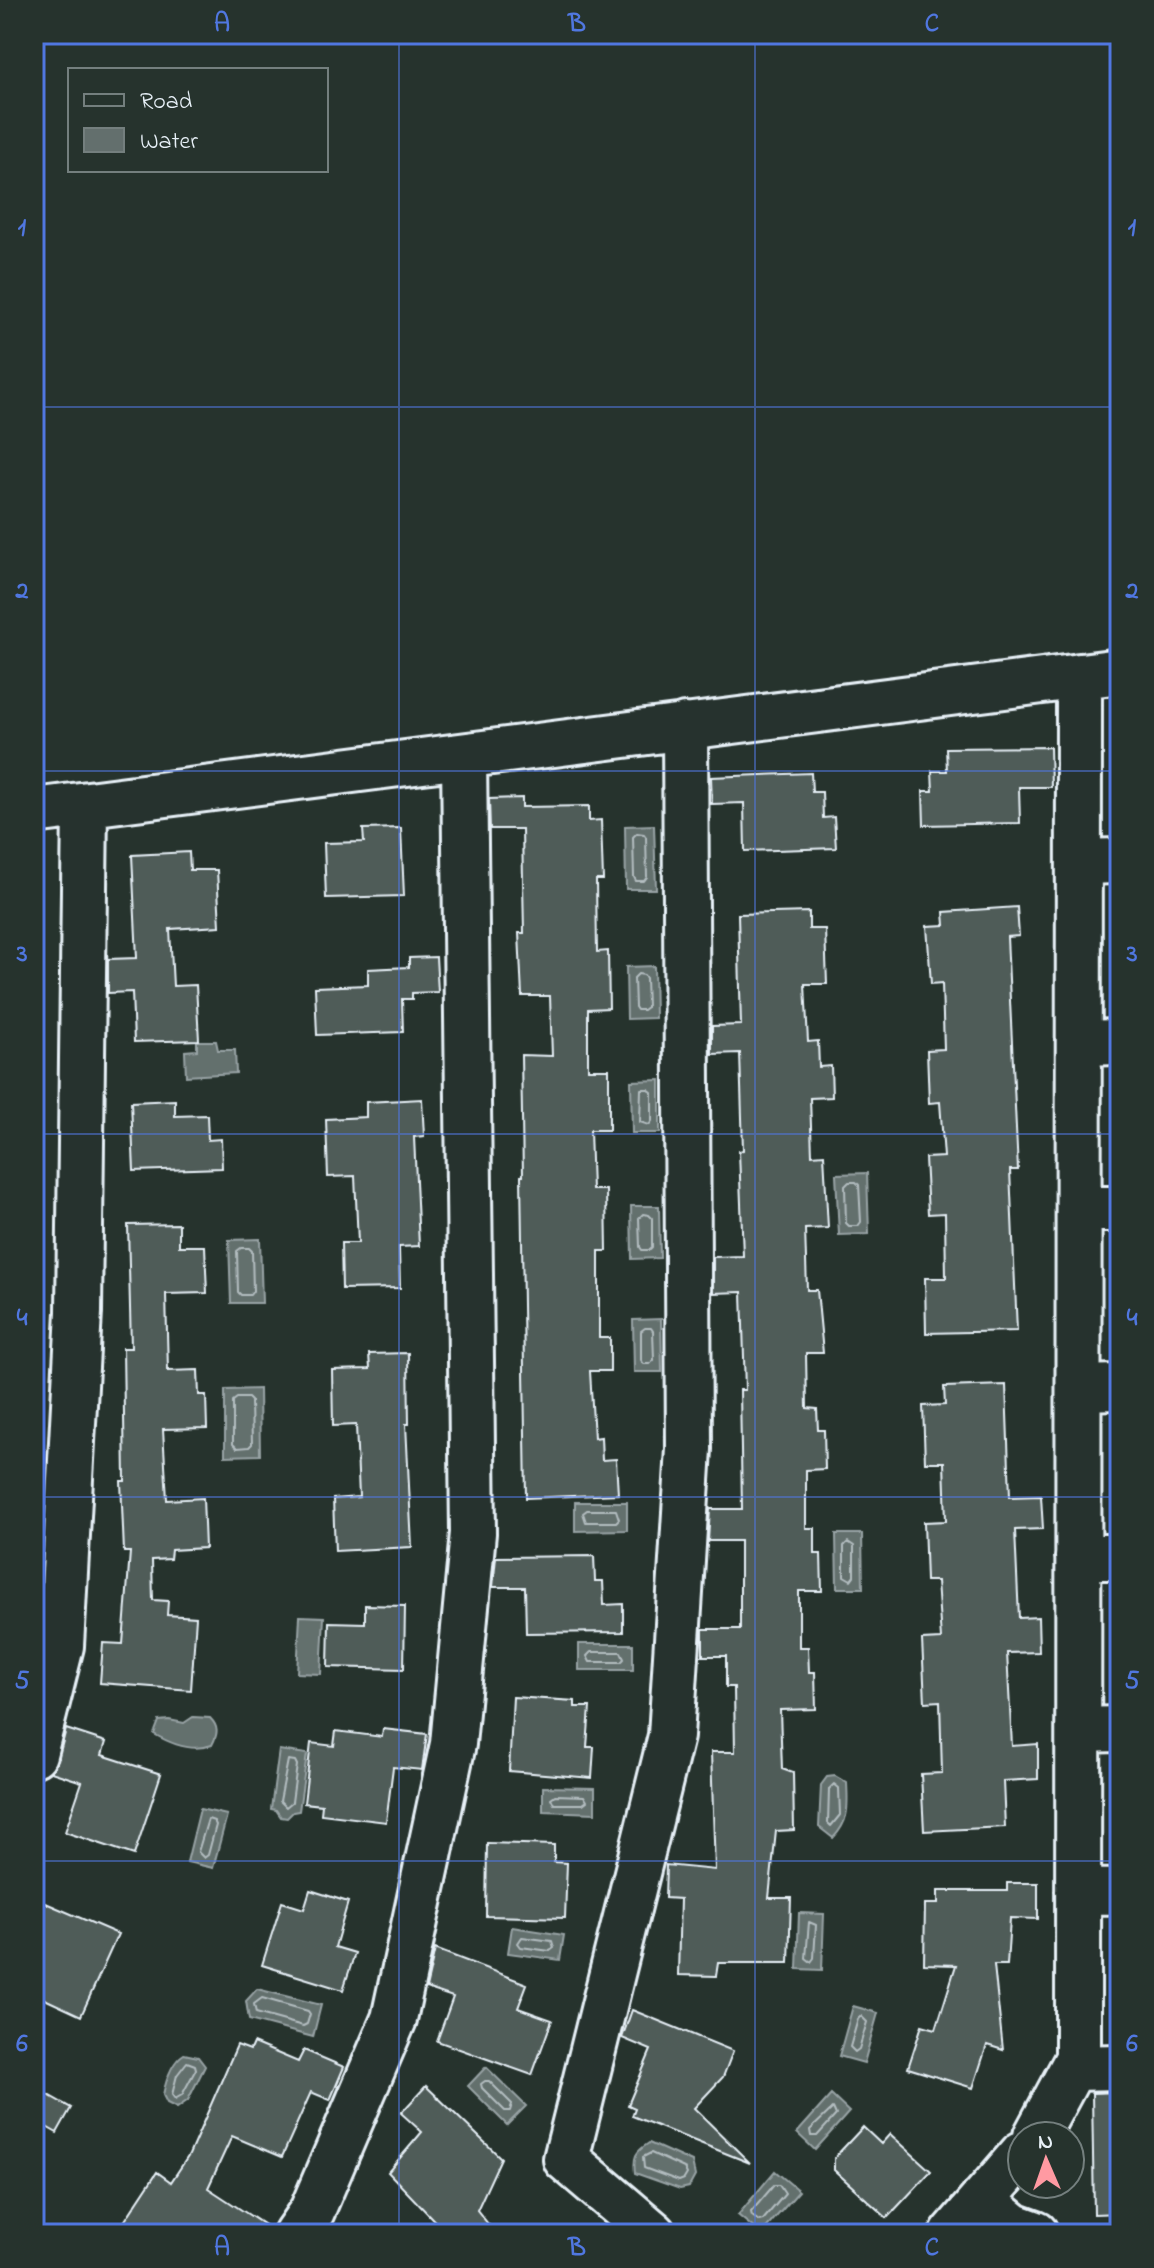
<svg xmlns="http://www.w3.org/2000/svg" width="1154" height="2268" font-family="'Indie Flower',sans-serif">
	<style>
		.water { fill: #636f6d; stroke: #98a3a5; stroke-width: 2 }
		.lines { fill: none; stroke-linecap: round; stroke-linejoin: round }
		.shore { stroke: #b3bdc0; stroke-width: 2 }
		.building { fill: #505c59; stroke: #e8f1f8; stroke-width: 2 }
		.minor-casing { stroke: #e8f1f8; stroke-width: 50 }
		.minor { stroke: #26332d; stroke-width: 44 }
		.grid { fill: none; stroke: #5077e0; stroke-width: 2; stroke-opacity: 0.55 }
		.neatline { fill: none; stroke: #5077e0; stroke-width: 3 }
		.grid-label { font-size: 26px; text-anchor: middle; font-weight: bold; fill: #5077e0 }
	</style>
	<rect width="100%" height="100%" fill="#26332d"/>
	<filter id="ink" filterUnits="userSpaceOnUse"><feTurbulence type="fractalNoise" baseFrequency=".0125" numOctaves="2"/><feDisplacementMap in="SourceGraphic" scale="16" xChannelSelector="R" yChannelSelector="G"/><feConvolveMatrix kernelMatrix="1 2 1 2 8 2 1 2 1" color-interpolation-filters="sRGB"/></filter>
	<g filter="url(#ink)">
		<path class="water" d="M654 825 656 889H626L625 826Z
			M654 966 655 1018 627 1019 626 967Z
			M197 1041H216L218 1050H235L236 1073 186 1076 185 1051 197 1050Z
			M660 1080V1133H632L631 1081Z
			M867 1173 869 1234 839 1235 836 1174Z
			M631 1206H659L660 1258 632 1259Z
			M260 1239 262 1303H231L229 1240Z
			M661 1319 662 1372H634L633 1320Z
			M259 1389 260 1455 225 1456V1390Z
			M575 1502H627V1530L575 1531Z
			M836 1534H862L863 1588H837Z
			M300 1616 324 1617 321 1674 297 1673Z
			M579 1644H633V1670H579Z
			M193 1717 210 1718C219 1727 218 1734 212 1745 193 1752 171 1744 154 1734L159 1721 169 1720 184 1723Z
			M279 1750 307 1754 299 1811 293 1812 287 1818 281 1817 276 1810 271 1809Z
			M835 1776 847 1783C848 1805 850 1821 833 1838L819 1827 821 1785 827 1777Z
			M543 1787 595 1788V1813L543 1811Z
			M200 1809 227 1815 213 1868 187 1862Z
			M799 1913 824 1914 822 1970 797 1969Z
			M512 1927 564 1935 560 1960 508 1953Z
			M257 1989 321 2005 313 2037 249 2020 246 2001Z
			M853 2006 878 2013 864 2063 839 2056Z
			M184 2054 198 2057 205 2066 188 2100 177 2108 167 2103 163 2095C166 2080 171 2062 184 2054Z
			M486 2067 526 2106 507 2125 468 2086Z
			M831 2095 849 2112 815 2150 797 2133Z
			M649 2143 692 2162 695 2176 689 2187 680 2189 635 2173C633 2157 635 2152 649 2143Z
			M775 2171 799 2191 761 2234 738 2215Z"/>
		<g class="lines">
			<path class="shore" d="M637 833 644 834 646 837 647 877 644 881H636L634 877 633 837Z
				M638 974 644 975 646 978 647 1007 643 1010H637L635 1007 634 978Z
				M641 1089H648L652 1092V1121L649 1125 640 1122Z
				M849 1182H856L859 1185 861 1222 858 1226H849L846 1223 845 1186Z
				M643 1214 649 1215 652 1218V1247L649 1250H642L640 1247 639 1218Z
				M241 1248H249L252 1251 253 1291 250 1295H241L238 1292 237 1251Z
				M645 1328H651L653 1331 654 1360 650 1364H644L641 1360V1331Z
				M237 1398H248L251 1401 252 1444 249 1447 237 1448 233 1444V1401Z
				M587 1510H616L619 1519 616 1522H586L583 1513Z
				M848 1542 854 1546V1576L851 1580 844 1576V1546Z
				M591 1652H621L624 1659 621 1662H590L587 1656Z
				M288 1760 295 1761 297 1765 292 1802 286 1807 280 1801Z
				M834 1784 839 1788 840 1815 831 1826 828 1823 829 1789Z
				M555 1795 584 1796 587 1801 583 1804H554L551 1798Z
				M208 1819 214 1821 216 1825 208 1855 204 1858 198 1852Z
				M809 1922 816 1925 814 1958 811 1962 806 1958Z
				M522 1937 552 1941 554 1948 550 1951 521 1947 518 1943Z
				M262 1998 308 2011 310 2014 307 2024 303 2026 256 2013 254 2004Z
				M861 2016 867 2022 859 2049 855 2052 850 2047 858 2019Z
				M187 2062 195 2065 196 2069 182 2095 175 2099 172 2095 177 2075Z
				M485 2081H489L512 2104 510 2111H505L482 2088 481 2084Z
				M833 2108 836 2115 817 2136H811L810 2130Z
				M651 2153 684 2168 687 2174 684 2179 679 2181 644 2168 643 2157Z
				M774 2185H779L785 2194 763 2220 759 2221 752 2216 751 2212Z"/>
		</g>
		<path class="building" d="M1050 747 1051 787H1019L1020 823 924 825 923 791H933L932 771H947L946 748Z
			M811 773 812 792H822L823 818 834 817 836 848 745 851 744 803 712 804 711 777Z
			M522 798V807L589 806V821L601 820 603 880H596L597 952 608 951 609 1008 588 1009V1069H609V1130H590L592 1190H606L607 1251H599V1338H610V1371H590L594 1438 601 1437 602 1460 616 1459 618 1494 526 1498 521 1176H523L521 1055 552 1056 550 996H522L519 933H524L522 829H490L489 799Z
			M401 828 404 896 326 898 324 843 364 842 363 829Z
			M189 852 190 870H217L220 926 170 929 173 986 196 985 199 1040 134 1042 132 992 108 993V959L137 958 132 855Z
			M1017 907 1019 936 1007 937 1018 1170H1010L1017 1331 926 1333 925 1278H946L945 1213 928 1214 925 1158 944 1157 940 1102 929 1103 927 1050 944 1049 942 983 931 984 927 926 945 925 944 912Z
			M809 912V929H825L827 984H805L808 1042 818 1041 819 1067 831 1066 832 1097 810 1098 812 1155 824 1154 828 1228 805 1229 807 1290H817L823 1353H806L807 1408 817 1409 818 1430H824L825 1469 806 1470V1528H815V1554H821L822 1591H799V1647H808L809 1672H815L816 1709 780 1710 782 1769 793 1773 794 1830 776 1831 769 1898H791L789 1963H718L716 1976 678 1975 680 1899 665 1898 666 1865 715 1870 711 1752H735L734 1687H726V1656H703V1629H740V1541H708L710 1509H742L740 1390H745L742 1292 713 1293V1257L743 1256 739 1151 743 1150 740 1053 712 1054V1026L741 1025 738 914Z
			M436 957 438 992 412 993V999H402L403 1032 317 1035 315 987 368 985V969L409 967V958Z
			M422 1099 424 1136 414 1137 419 1246 399 1247 400 1288 342 1289 341 1243H358L355 1176 328 1177 326 1119 366 1117V1102Z
			M175 1100V1116L207 1115 208 1140 221 1139 222 1168 134 1171 131 1102Z
			M179 1224V1246H205L207 1293 166 1294 168 1371 198 1370 199 1395H206L207 1428 163 1429 167 1500 203 1498 205 1548 171 1550 170 1559 152 1560 153 1600 168 1601 167 1615 196 1617 191 1690 100 1683 103 1643 123 1644 130 1552H124L121 1481H125L123 1348H131L128 1225Z
			M408 1353 409 1424H406L412 1547 335 1551 333 1499 359 1497 356 1425 333 1426 332 1370 370 1369 369 1354Z
			M1006 1385 1010 1497 1041 1496 1043 1529 1015 1530 1019 1618 1038 1617 1039 1652 1007 1653 1012 1746 1038 1744V1779L1003 1781 1005 1827 924 1831 921 1774 942 1773 940 1701 925 1702 922 1640 941 1639 937 1581H926L924 1522 946 1521 944 1462H925L923 1406 945 1405 944 1387Z
			M594 1556 595 1581H603L604 1605 623 1604V1632L526 1633 525 1587H493L496 1557Z
			M365 1605 405 1606 404 1669 328 1667 329 1622 365 1623Z
			M513 1697 575 1701V1707H590L587 1747H594L592 1778 509 1771Z
			M66 1729 106 1742 102 1755 161 1774 134 1855 65 1832 82 1782 51 1772 58 1760Z
			M383 1729 427 1734 422 1770 393 1767 386 1822 321 1814 322 1805 304 1803 311 1743 334 1746 336 1731 382 1737Z
			M487 1843 554 1845V1862L567 1863 565 1918 486 1916Z
			M1007 1883H1038V1919L1010 1918 1007 1965H994L1003 2050 987 2045 973 2088 908 2068 922 2025 936 2029 956 1965 924 1964 925 1904H938V1891H1007Z
			M310 1890 348 1902 335 1947 355 1953 343 1990 262 1965 282 1902 304 1909Z
			M34 1898 118 1934 81 2016 34 1994Z
			M435 1949 527 1984 518 2008 552 2020 532 2075 437 2041 453 1997 426 1988Z
			M632 2010 733 2051 723 2077 694 2108 750 2163 632 2116 635 2108 628 2105 651 2050 622 2038Z
			M253 2043 298 2062 304 2050 344 2067 330 2100 311 2092 282 2157 232 2136 208 2188 272 2230 271 2234H116L157 2172 171 2182 189 2155 237 2045 250 2050Z
			M426 2086 501 2158 477 2210 496 2234H447L388 2172 422 2132 401 2113Z
			M34 2087 71 2108 57 2133 34 2120Z
			M1120 2092V2213L1094 2214 1092 2093Z
			M863 2127 881 2144 890 2134 931 2171 887 2218 834 2170V2158Z"/>
		<g class="lines">
			<g class="minor-casing">
				<path id="minor" d="M34 811 1120 671
					M1079 862 1120 861
					M1079 1043 1120 1042
					M1079 1209H1120
					M1079 1388 1120 1387
					M1078 1557H1120
					M1079 1730 1120 1729
					M34 1754 61 1646 79 1312 85 805
					M1078 1891 1120 1892
					M1073 2068 1120 2067
					M1036 2136 1078 2058 1079 676
					M982 2200 1014 2226 1036 2234
					M296 2234 312 2211 394 2019 453 1744 473 1533 464 757
					M654 2234 566 2159 671 1736 689 1449 685 726
					M953 2234 1022 2154"/>
			</g>
			<use href="#minor" class="minor"/>
		</g>
	</g>
	<path class="grid" d="M399 34V2234M755 34V2234M34 407H1120M34 771H1120M34 1134H1120M34 1497H1120M34 1861H1120"/>
	<rect width="1154" height="2268" fill="none" stroke="#26332d" stroke-width="88"/>
	<rect x="68" y="68" width="260" height="104" fill="#26332d" stroke="#747f7e" stroke-width="2"/>
	<rect x="84" y="94" width="40" height="12" fill="#26332d" stroke="#747f7e" stroke-width="2"/>
	<text x="140" y="108" font-size="24" fill="#e8f1f8">Road</text>
	<rect x="84" y="128" width="40" height="24" fill="#636f6d" stroke="#747f7e" stroke-width="2"/>
	<text x="140" y="148" font-size="24" fill="#e8f1f8">Water</text>
	<g transform="translate(1046 2160) rotate(358)"><circle r="38" fill="#26332d" stroke="#747f7e" stroke-width="2"/>
	<path d="M0-6L14 30L0 20L-14 30Z" fill="#ff9aa2"/>
	<text y="-12" font-size="22" font-weight="bold" text-anchor="middle" fill="#e8f1f8">N</text>
	</g>
	<rect x="44" y="44" width="1066" height="2180" class="neatline"/>
	<g class="grid-label">
		<text x="222" y="31">A</text>
		<text x="577" y="31">B</text>
		<text x="932" y="31">C</text>
		<text x="22" y="235">1</text>
		<text x="1132" y="235">1</text>
		<text x="22" y="598">2</text>
		<text x="1132" y="598">2</text>
		<text x="22" y="961">3</text>
		<text x="1132" y="961">3</text>
		<text x="22" y="1325">4</text>
		<text x="1132" y="1325">4</text>
		<text x="22" y="1688">5</text>
		<text x="1132" y="1688">5</text>
		<text x="22" y="2051">6</text>
		<text x="1132" y="2051">6</text>
		<text x="222" y="2255">A</text>
		<text x="577" y="2255">B</text>
		<text x="932" y="2255">C</text>
	</g>
</svg>
